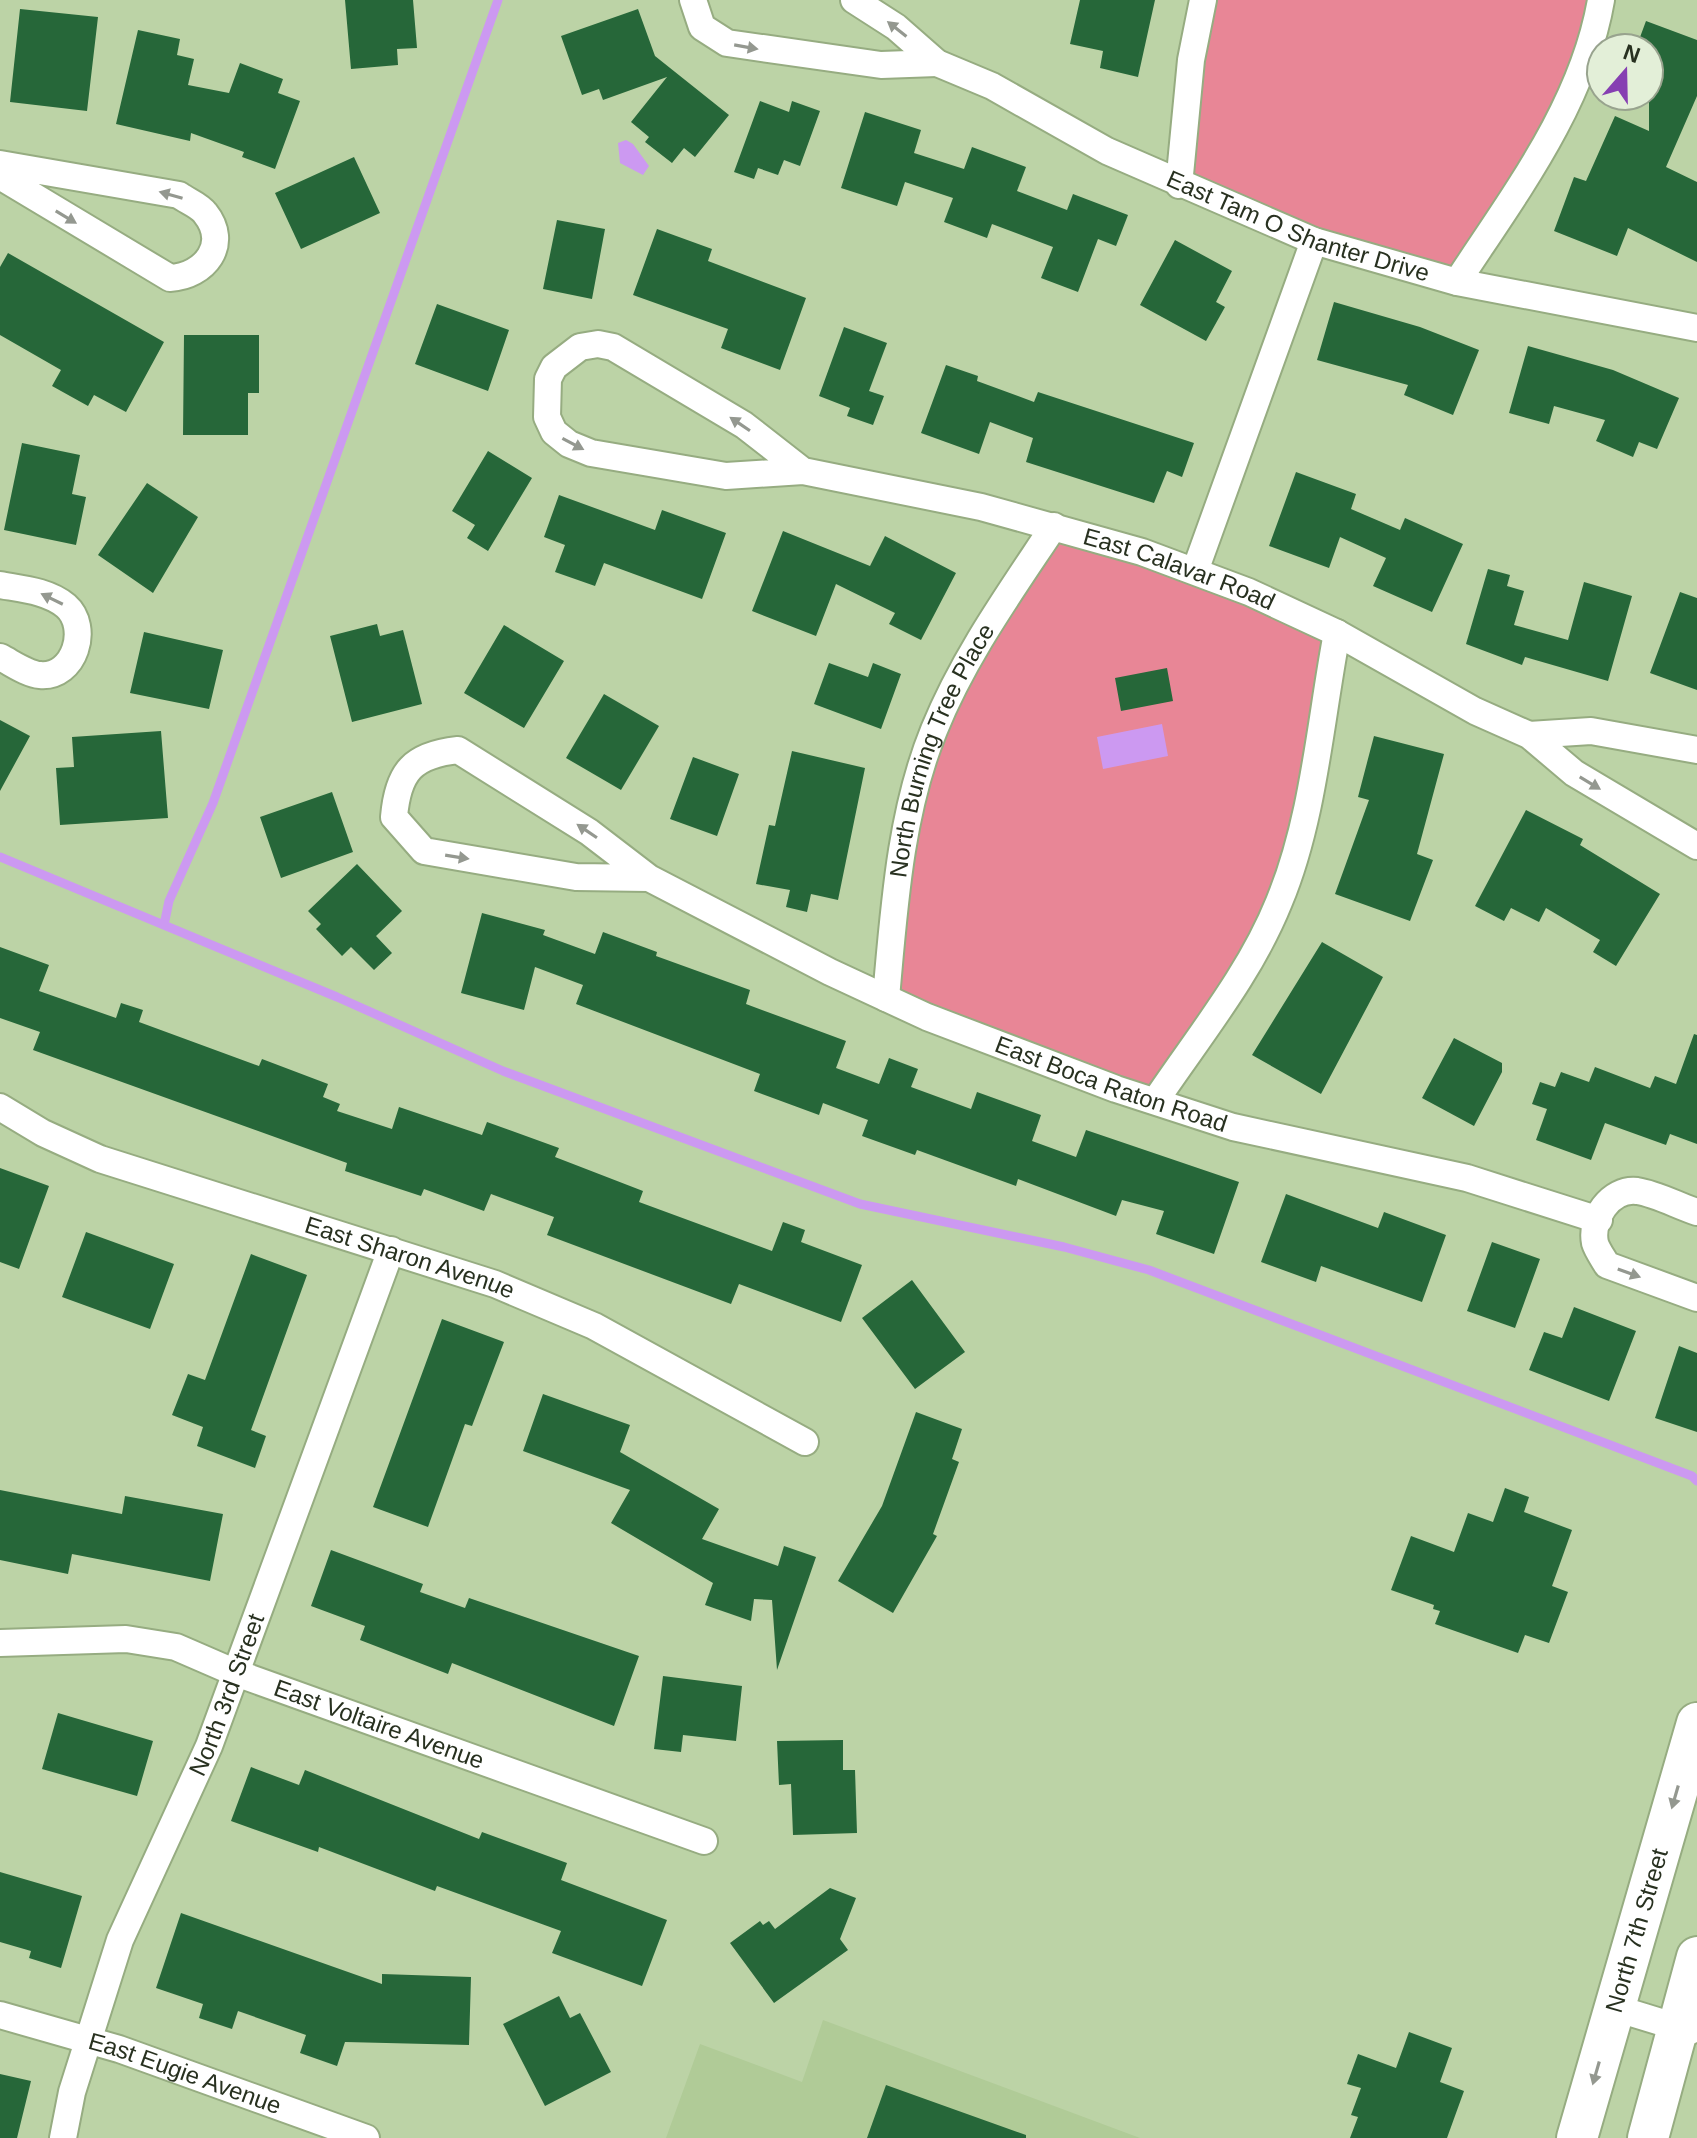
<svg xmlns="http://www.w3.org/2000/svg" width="1697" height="2138" font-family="Arial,sans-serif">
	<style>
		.built { fill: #b0cb97 }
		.green { fill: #e88696 }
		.water { fill: #cc99f1 }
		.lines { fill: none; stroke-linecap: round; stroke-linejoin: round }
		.stream { stroke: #cc99f1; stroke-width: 9 }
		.building { fill: #266739 }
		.street-casing { stroke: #96ac81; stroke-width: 30 }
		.primary-casing { stroke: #96ac81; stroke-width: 44 }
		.street { stroke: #fff; stroke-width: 26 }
		.primary { stroke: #fff; stroke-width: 40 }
		.oneway { fill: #949890 }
		.labels { text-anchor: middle; stroke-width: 8; stroke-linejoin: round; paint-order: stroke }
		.street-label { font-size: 24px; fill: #283120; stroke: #e3efd8 }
	</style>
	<rect width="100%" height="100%" fill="#bcd3a6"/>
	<path class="built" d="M823 2020 1140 2138H666L700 2044 802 2082Z"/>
	<path class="green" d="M1203 0H1601L1597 21 1457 282 1179 185Z
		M1054 526 1337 633 1292 869 1156 1100 886 998 925 754Z"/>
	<path class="water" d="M626 140 633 144 649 166 643 175 620 163 618 143Z
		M1162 724 1168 756 1103 769 1097 737Z"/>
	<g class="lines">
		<path class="stream" d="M0 857 337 997 503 1071 860 1204 1064 1247 1149 1270 1692 1476 1697 1481
			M164 925 169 901 213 803 498 0"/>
	</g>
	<path class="building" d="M345 0H413L417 48 397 49 398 65 351 69Z
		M1080 0H1155L1138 77 1100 68 1103 51 1070 44Z
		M20 9 98 17 87 111 10 102Z
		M638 9 655 56 729 115 695 157 684 148 672 163 645 142 649 137 631 122 667 77 603 100 599 89 582 95 561 36Z
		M1646 21 1697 40V96L1666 167 1697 182V262L1628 228 1617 256 1554 231 1574 177 1586 181 1615 116 1649 131V48H1636Z
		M138 30 180 39 177 55 194 59 188 85 229 93 240 63 283 79 278 93 300 101 275 169 242 157 244 152 191 133 190 141 116 124Z
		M760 101 789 112 792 101 820 111 800 166 784 160 778 175 758 168 754 179 734 172Z
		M865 112 921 130 914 153 964 169 972 147 1026 167 1017 191 1067 210 1073 194 1128 215 1116 246 1098 239 1078 292 1041 278 1053 247 992 224 987 238 944 222 953 198 905 182 897 206 841 188Z
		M354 157 380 213 301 249 275 193Z
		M557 220 605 229 592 299 543 289Z
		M657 229 712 249 708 261 806 298 780 370 721 348 728 329 633 295Z
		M1175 240 1232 271 1216 302 1225 307 1206 341 1140 305Z
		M8 253 164 342 126 412 94 395 88 406 52 386 61 370 0 335V267Z
		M1334 302 1420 327 1479 350 1453 415 1404 395 1408 385 1317 360Z
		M437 304 509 330 488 391 415 364Z
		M844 327 887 343 869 391 884 396 873 425 847 416 850 408 819 396Z
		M184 335H259V393H248V435H183Z
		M1528 346 1613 370 1679 398 1657 449 1639 442 1633 457 1596 441 1605 420 1554 406 1549 424 1509 413Z
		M946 365 978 376 977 381 1034 402 1038 392 1194 443 1182 477 1167 471 1154 503 1026 462 1033 438 990 422 979 454 921 433Z
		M22 443 80 455 72 494 86 497 76 545 4 530Z
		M488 451 532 478 488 551 467 538 475 525 452 511Z
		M1296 472 1356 494 1351 509 1400 530 1405 518 1463 544 1432 612 1373 586 1386 558 1340 537 1329 568 1269 546Z
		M147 483 198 517 153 593 98 555Z
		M559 495 655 530 662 510 726 533 702 599 604 563 595 586 555 572 565 545 544 537Z
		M783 531 870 566 885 536 956 573 921 640 889 624 895 613 836 584 816 636 752 611Z
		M1488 569 1510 575 1507 586 1524 591 1514 625 1568 640 1584 582 1632 596 1608 681 1525 657 1522 665 1466 644Z
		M1680 592 1697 598V690L1650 673Z
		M377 624 380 636 403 630 422 704 352 722 330 636Z
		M504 625 564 661 524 728 464 693Z
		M144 632 223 650 209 709 130 693Z
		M829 663 868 677 873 663 901 674 881 729 814 704Z
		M1167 668 1173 701 1121 711 1115 678Z
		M604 694 659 726 621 790 566 758Z
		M0 720 30 736 0 791Z
		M161 731 168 818 60 825 56 768 74 767 72 737Z
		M1374 736 1444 754 1417 854 1433 860 1410 921 1335 894 1369 800 1358 797Z
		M792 751 865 768 838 900 811 894 807 912 786 907 790 890 756 884 769 825 775 826Z
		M693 757 739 774 717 836 670 819Z
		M332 792 353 852 281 878 260 817Z
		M1526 810 1583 839 1580 845 1660 894 1616 966 1593 952 1600 940 1546 908 1539 922 1511 908 1504 921 1475 906Z
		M357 864 402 911 376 936 392 953 374 970 351 947 342 956 316 929 321 924 308 911Z
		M482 913 545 930 543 935 595 954 603 932 657 952 656 956 750 990 746 1004 846 1041 836 1068 879 1084 889 1058 918 1069 911 1087 971 1109 977 1092 1041 1115 1032 1141 1076 1157 1086 1130 1239 1182 1214 1254 1156 1234 1164 1211 1122 1200 1116 1216 1018 1179 1016 1186 917 1150 915 1155 862 1136 868 1120 823 1103 819 1115 754 1091 760 1074 576 1004 583 985 535 967 524 1010 461 993Z
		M1322 942 1383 977 1321 1094 1252 1055Z
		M0 947 49 965 39 991 116 1018 121 1003 143 1010 139 1022 259 1066 262 1059 328 1084 323 1097 340 1104 337 1111 392 1129 399 1107 482 1135 487 1122 559 1148 555 1157 643 1191 639 1202 772 1251 783 1222 805 1230 801 1242 862 1265 841 1322 739 1284 731 1304 547 1235 554 1217 491 1194 484 1211 424 1189 421 1196 345 1171 347 1163 33 1050 40 1032 0 1018Z
		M1694 1034 1697 1035V1144L1670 1134 1666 1145 1605 1123 1591 1160 1536 1140 1547 1109 1532 1104 1540 1082 1555 1087 1561 1072 1589 1082 1595 1067 1650 1088 1655 1076 1676 1084Z
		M1454 1038 1502 1063V1072L1474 1126 1422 1098Z
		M0 1168 49 1186 19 1269 0 1262Z
		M1286 1194 1378 1228 1384 1212 1446 1235 1422 1302 1321 1266 1316 1282 1261 1262Z
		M86 1232 174 1264 150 1329 62 1297Z
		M1492 1242 1540 1259 1515 1328 1467 1311Z
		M251 1254 307 1275 251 1430 266 1436 255 1468 197 1446 203 1427 172 1415 188 1374 205 1380Z
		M912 1280 965 1352 915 1389 862 1318Z
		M1574 1307 1636 1331 1609 1401 1529 1370 1544 1332 1562 1338Z
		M442 1319 504 1342 472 1426 465 1424 428 1527 373 1507Z
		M1679 1346 1697 1353V1432L1655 1418Z
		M543 1394 630 1425 620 1452 719 1509 702 1539 778 1566 784 1546 816 1557 777 1670 772 1600 754 1599 751 1621 705 1605 713 1583 611 1523 630 1490 523 1451Z
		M916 1412 962 1429 952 1459 959 1462 933 1534 937 1536 893 1613 838 1581 882 1506Z
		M1505 1488 1529 1497 1524 1512 1572 1530 1552 1586 1568 1592 1549 1643 1525 1635 1518 1653 1435 1624 1440 1611 1433 1609 1434 1605 1391 1590 1411 1536 1454 1552 1468 1513 1493 1522Z
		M0 1490 122 1514 125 1496 223 1514 210 1581 72 1554 68 1574 0 1560Z
		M331 1550 423 1584 420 1592 465 1608 469 1598 639 1656 614 1726 452 1663 448 1674 360 1640 365 1626 311 1606Z
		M663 1676 742 1686 736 1741 683 1735 681 1752 654 1749Z
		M58 1713 153 1741 137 1796 42 1769Z
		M843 1740V1770H855L857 1833 793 1835 791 1784 779 1785 777 1741Z
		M251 1767 299 1785 305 1770 479 1839 482 1832 567 1863 561 1880 667 1920 642 1986 552 1953 561 1931 437 1886 435 1891 319 1847 318 1852 231 1821Z
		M0 1872 82 1896 61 1968 29 1958 31 1951 0 1942Z
		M830 1888 856 1898 840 1939 848 1950 774 2003 730 1943 760 1921 763 1925 769 1921 775 1929Z
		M181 1913 382 1984V1974L471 1977 469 2045 345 2042 337 2066 300 2053 306 2035 238 2011 232 2029 199 2018 203 2004 156 1988Z
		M559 1996 570 2018 580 2013 611 2072 545 2106 503 2024Z
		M1409 2032 1452 2048 1440 2082 1464 2091 1447 2138H1350L1358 2117 1351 2115 1361 2088 1347 2084 1358 2054 1396 2068Z
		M0 2074 31 2081 17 2138H0Z
		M886 2085 1026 2135V2138H867Z"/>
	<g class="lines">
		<g class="street-casing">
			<g id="street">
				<path d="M693 0 702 27 727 43 881 65 937 63"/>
				<path id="s1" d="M854 0 896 27 937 63 992 86 1107 151 1314 241 1457 282 1697 328"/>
				<path d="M0 164 179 195C187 201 199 205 205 213 230 244 205 276 170 278L0 176"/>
				<path d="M1179 185 1191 60 1203 0"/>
				<path d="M1457 282C1514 195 1583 105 1601 0"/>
				<path id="s2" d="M803 471 744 425 613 347 598 344 580 347 554 367 548 379 547 417 554 432 569 444 591 453 726 476 803 471 981 507 1142 552 1249 592 1337 633 1475 711 1529 735 1574 773 1697 846"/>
				<path d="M1195 571 1314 241"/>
				<path d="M0 585C22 589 48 591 66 606 90 627 75 678 40 675 27 674 12 663 0 657"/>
				<path d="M1529 735 1591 731 1697 750"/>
				<path id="s3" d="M649 878 576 877 424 851 394 817C398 771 413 755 458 750L589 832 649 878 830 972 927 1017 1116 1089 1233 1127 1467 1178 1599 1220"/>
				<path id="s4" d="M886 998C894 909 900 813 934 730 964 656 1011 591 1054 526"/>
				<path d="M1156 1100C1199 1036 1250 974 1279 902 1314 818 1320 722 1337 633"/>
				<path id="s5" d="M0 1107 43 1133 100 1159 495 1284 594 1326 805 1442"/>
				<path d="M1697 1212C1678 1206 1657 1194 1637 1191 1610 1188 1590 1219 1595 1243 1597 1250 1603 1258 1607 1265L1697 1298"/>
				<path id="s6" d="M0 1643 126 1639 176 1647 236 1673 704 1841"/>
				<path d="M1615 2008 1690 2031"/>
				<path id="s7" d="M0 2015 119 2049 366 2138"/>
				<path id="s8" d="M63 2138 72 2092 120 1940 209 1746 391 1250"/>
			</g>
		</g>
		<g class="primary-casing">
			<g id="primary">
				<path id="s9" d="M1577 2138 1697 1723"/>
				<path d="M1648 2138 1697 1957"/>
			</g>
		</g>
		<use href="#street" class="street"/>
		<use href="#primary" class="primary"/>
	</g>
	<defs><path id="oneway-solid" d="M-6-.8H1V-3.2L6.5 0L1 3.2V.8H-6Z" transform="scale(2)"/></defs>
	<g class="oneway">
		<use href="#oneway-solid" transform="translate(897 29) rotate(-142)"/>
		<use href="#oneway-solid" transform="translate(746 47) rotate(10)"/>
		<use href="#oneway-solid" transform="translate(171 195) rotate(-164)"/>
		<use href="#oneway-solid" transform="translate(66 217) rotate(31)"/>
		<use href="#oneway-solid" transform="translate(740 424) rotate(-146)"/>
		<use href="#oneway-solid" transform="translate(573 444) rotate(28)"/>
		<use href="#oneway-solid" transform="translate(52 599) rotate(-154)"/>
		<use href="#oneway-solid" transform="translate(1590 783) rotate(31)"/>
		<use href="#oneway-solid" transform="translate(587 831) rotate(-146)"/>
		<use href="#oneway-solid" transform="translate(457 857) rotate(9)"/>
		<use href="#oneway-solid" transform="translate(1629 1273) rotate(20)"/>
		<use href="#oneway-solid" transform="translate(1675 1797) rotate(106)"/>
		<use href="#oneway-solid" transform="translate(1596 2073) rotate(106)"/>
	</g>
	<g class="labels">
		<g class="street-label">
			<text dy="8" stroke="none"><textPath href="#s1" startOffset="502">East Tam O Shanter Drive</textPath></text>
			<text dy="8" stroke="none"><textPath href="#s2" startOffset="1008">East Calavar Road</textPath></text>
			<text dy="8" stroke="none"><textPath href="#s4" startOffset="256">North Burning Tree Place</textPath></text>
			<text dy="8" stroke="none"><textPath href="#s3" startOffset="1114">East Boca Raton Road</textPath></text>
			<text dy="8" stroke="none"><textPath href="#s5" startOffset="438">East Sharon Avenue</textPath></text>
			<text dy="8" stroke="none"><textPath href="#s8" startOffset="474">North 3rd Street</textPath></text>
			<text dy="8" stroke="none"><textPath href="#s6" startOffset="394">East Voltaire Avenue</textPath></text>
			<text dy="8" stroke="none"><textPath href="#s9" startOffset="216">North 7th Street</textPath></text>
			<text dy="8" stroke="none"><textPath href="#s7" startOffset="194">East Eugie Avenue</textPath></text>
		</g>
	</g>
	<g transform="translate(1625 72) rotate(20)"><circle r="38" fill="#e3efd8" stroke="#98a38e" stroke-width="2"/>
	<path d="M0-6L14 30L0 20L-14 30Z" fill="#863fb2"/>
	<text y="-12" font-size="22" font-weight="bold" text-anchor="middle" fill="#283120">N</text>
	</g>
</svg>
